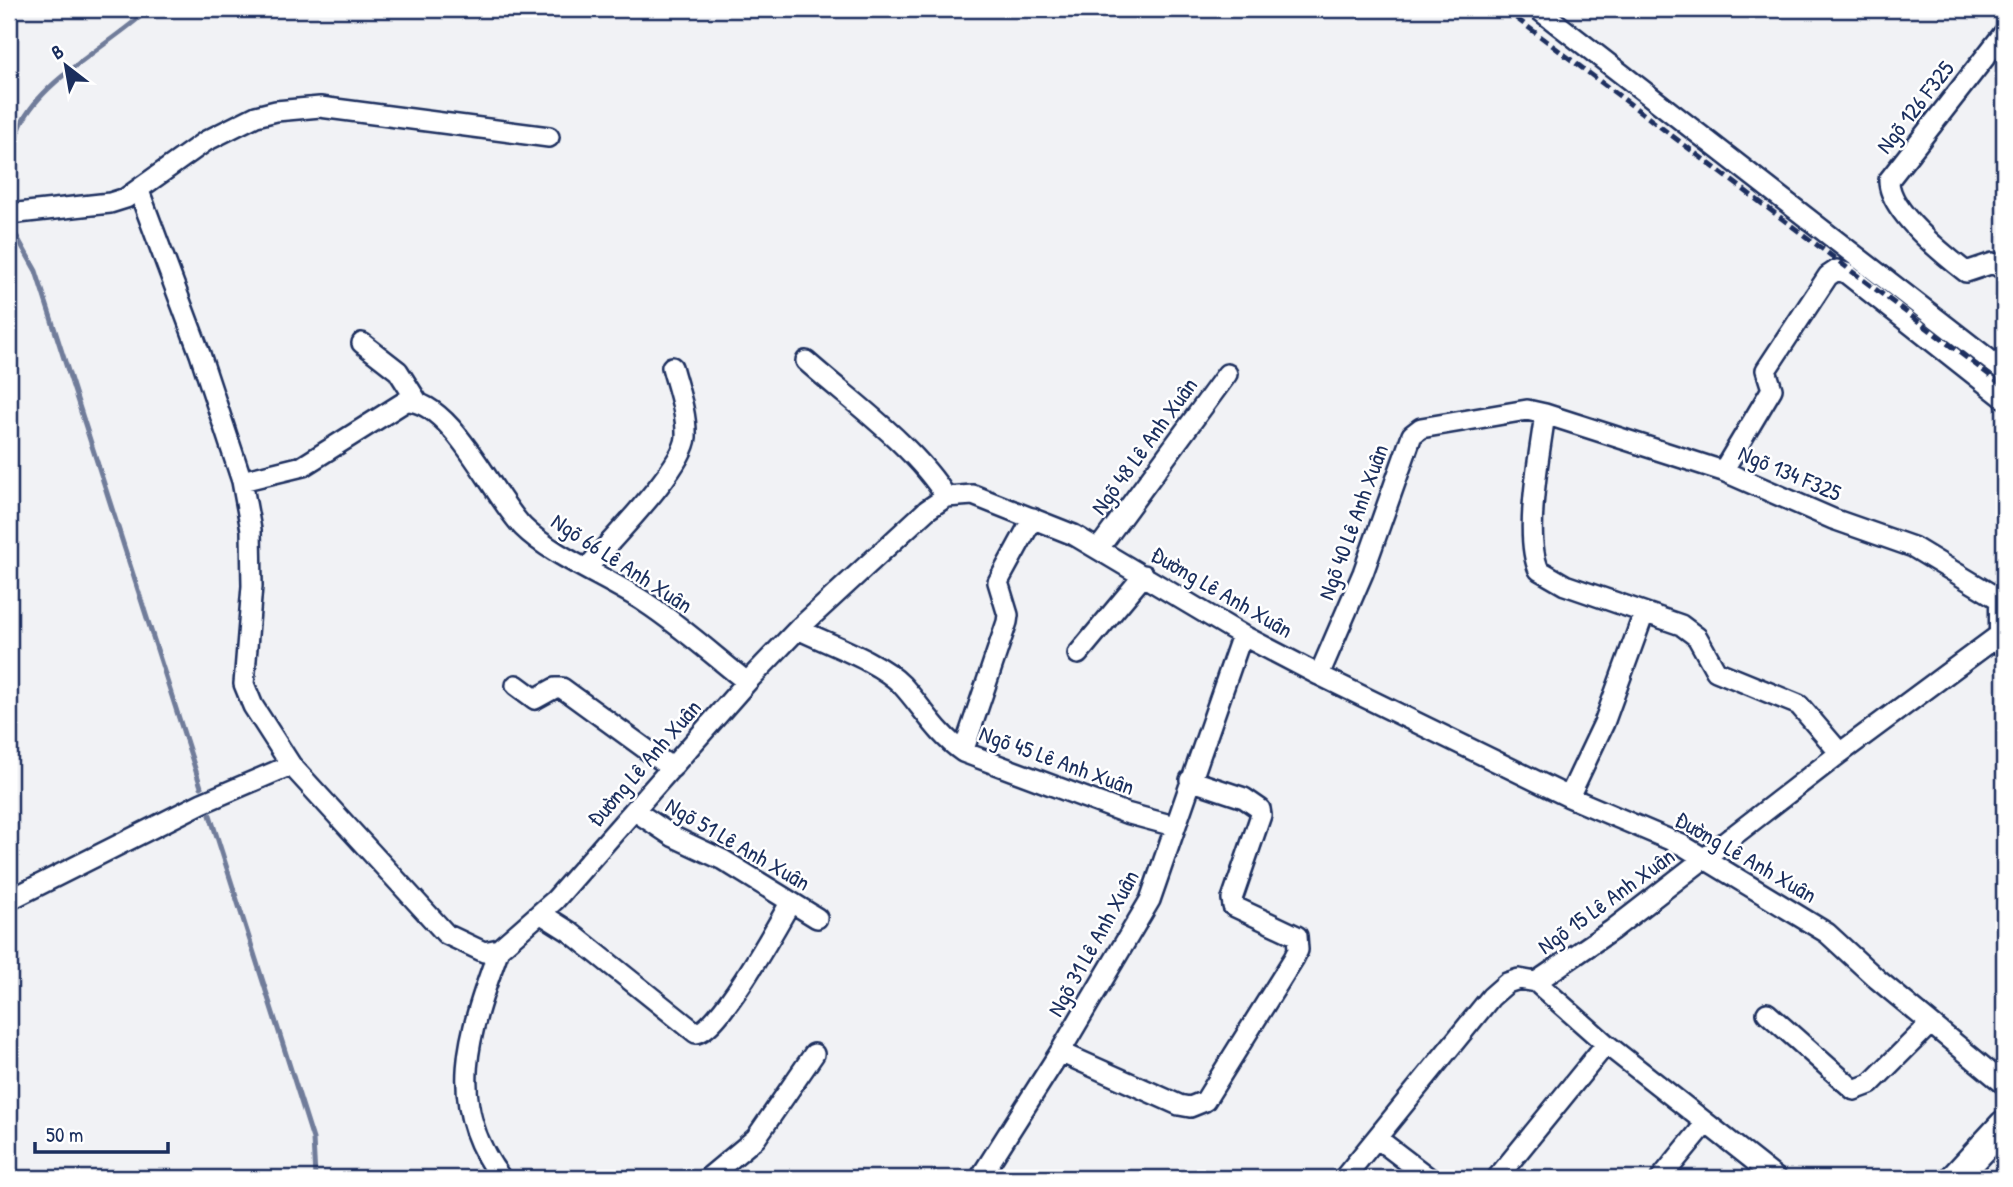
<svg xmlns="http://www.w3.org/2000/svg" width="2013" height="1187" font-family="'Patrick Hand',sans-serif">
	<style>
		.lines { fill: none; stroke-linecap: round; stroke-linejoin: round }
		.stream { stroke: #707c9a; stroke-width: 5 }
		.minor-casing { stroke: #1b2f5e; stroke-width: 24 }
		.secondary-casing { stroke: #1b2f5e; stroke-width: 33 }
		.minor { stroke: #fff; stroke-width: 19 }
		.secondary { stroke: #fff; stroke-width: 28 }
		.rail { stroke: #1b2f5e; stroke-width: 5; stroke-dasharray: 10 5; stroke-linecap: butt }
		.labels { text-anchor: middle; stroke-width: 5; stroke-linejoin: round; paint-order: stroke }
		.street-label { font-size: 23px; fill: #1b2f5e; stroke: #fff }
	</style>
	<rect width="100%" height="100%" fill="#f1f2f5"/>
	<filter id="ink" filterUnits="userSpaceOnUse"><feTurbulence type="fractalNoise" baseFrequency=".0143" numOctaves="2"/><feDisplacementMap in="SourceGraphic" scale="14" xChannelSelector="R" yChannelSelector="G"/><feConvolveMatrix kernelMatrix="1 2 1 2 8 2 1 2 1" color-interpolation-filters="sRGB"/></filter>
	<g filter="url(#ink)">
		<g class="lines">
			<path class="stream" d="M9 195C11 173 12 145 21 125 41 80 113 43 149 9
				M12 228 36 271 201 787
				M210 815 313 1139 315 1178"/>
			<g class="minor-casing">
				<path id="minor" d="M1538 9 2004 371
					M2004 33 1889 180C1888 210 1944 255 1966 272L1993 263 2004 270
					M139 191 200 354 242 481 251 530 252 586 244 684 253 706 291 765 446 934 484 952 499 949 555 900 747 682 798 629 927 510 946 497 973 495 1074 535 1242 635 1319 675 1569 797 1682 845 1827 933 1877 979 2004 1084
					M9 214 110 203 126 198 206 141 256 116 276 111 320 107 549 137
					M362 343 398 371 417 401
					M806 361C850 400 917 448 946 497
					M1545 414C1540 452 1523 536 1539 570L1565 585 1681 625 1697 637 1716 671 1799 705 1840 753
					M1723 471 1772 389 1766 370 1828 276 1837 270 1846 273 2004 398
					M242 481 303 466 406 401C452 401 493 497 523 527 552 556 610 579 646 603 681 626 714 656 747 682
					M1099 548 1227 374
					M588 567C610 541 684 467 686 437 687 414 678 389 672 367
					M798 629C828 644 879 661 902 685 923 708 937 734 963 752L1126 813 1174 826
					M1078 654 1144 575
					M1319 675 1363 573 1412 435 1421 428 1527 410 1545 414 1723 471 1833 519 1913 547 2004 602
					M516 685 535 699 555 688H562L672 768
					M963 752 1007 622 1008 615 998 582 1033 518
					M1569 797 1604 723 1644 613
					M635 811 674 837 723 860 817 918
					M9 900 202 803 291 765
					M540 913 570 932 696 1033C718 1032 777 926 790 903
					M499 949C470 1030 443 1102 501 1178
					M1536 982 1612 930 1840 753 2002 633
					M1767 1013 1854 1090 1870 1084 1930 1024
					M1060 1052 1179 1105 1190 1107 1205 1101 1294 958 1298 950 1297 936 1233 906 1232 899 1261 815 1260 809 1244 798 1190 780
					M1378 1139 1429 1178
					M708 1178 756 1138 814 1054
					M980 1178 1060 1052 1150 900 1242 635
					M1344 1178 1491 997 1507 983 1519 979 1536 982 1606 1044 1776 1178
					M1497 1178 1606 1044
					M1661 1178 1706 1123"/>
			</g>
			<g class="secondary-casing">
				<path id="secondary" d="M2004 607V642
					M1955 1178 2004 1125"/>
			</g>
			<use href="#minor" class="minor"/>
			<use href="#secondary" class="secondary"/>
			<path class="rail" d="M1504 9 2004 386"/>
		</g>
	</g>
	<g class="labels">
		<g class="street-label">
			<text transform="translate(1915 107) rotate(-52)" y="8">Ngõ 126 F325</text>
			<text transform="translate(1144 446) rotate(-54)" y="8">Ngõ 48 Lê Anh Xuân</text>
			<text transform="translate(1790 473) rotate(23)" y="8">Ngõ 134 F325</text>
			<text transform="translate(1353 522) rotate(-70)" y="8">Ngõ 40 Lê Anh Xuân</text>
			<text transform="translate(622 563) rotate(33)" y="8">Ngõ 66 Lê Anh Xuân</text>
			<text transform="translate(1222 592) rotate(30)" y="8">Đường Lê Anh Xuân</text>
			<text transform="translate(1057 760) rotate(20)" y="8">Ngõ 45 Lê Anh Xuân</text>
			<text transform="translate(644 763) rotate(-49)" y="8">Đường Lê Anh Xuân</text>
			<text transform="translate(738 844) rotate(30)" y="8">Ngõ 51 Lê Anh Xuân</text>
			<text transform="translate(1746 857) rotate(30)" y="8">Đường Lê Anh Xuân</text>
			<text transform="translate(1606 901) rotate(-36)" y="8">Ngõ 15 Lê Anh Xuân</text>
			<text transform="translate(1093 943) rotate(-61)" y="8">Ngõ 31 Lê Anh Xuân</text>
		</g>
	</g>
	<rect width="2013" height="1187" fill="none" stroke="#fff" stroke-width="35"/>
	<rect x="18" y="18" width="1978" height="1152" fill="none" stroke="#1b2f5e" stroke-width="2.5" filter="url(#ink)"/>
	<g transform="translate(66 66) rotate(329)" stroke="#ffffff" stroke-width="5" paint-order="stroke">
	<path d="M0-5L12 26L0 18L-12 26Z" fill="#1b2f5e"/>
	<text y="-10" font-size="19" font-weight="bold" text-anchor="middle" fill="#1b2f5e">B</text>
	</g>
	<path d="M35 1142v10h133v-10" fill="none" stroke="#1b2f5e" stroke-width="3.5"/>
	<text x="46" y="1142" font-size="21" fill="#1b2f5e" stroke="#ffffff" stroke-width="5" paint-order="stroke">50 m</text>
</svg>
